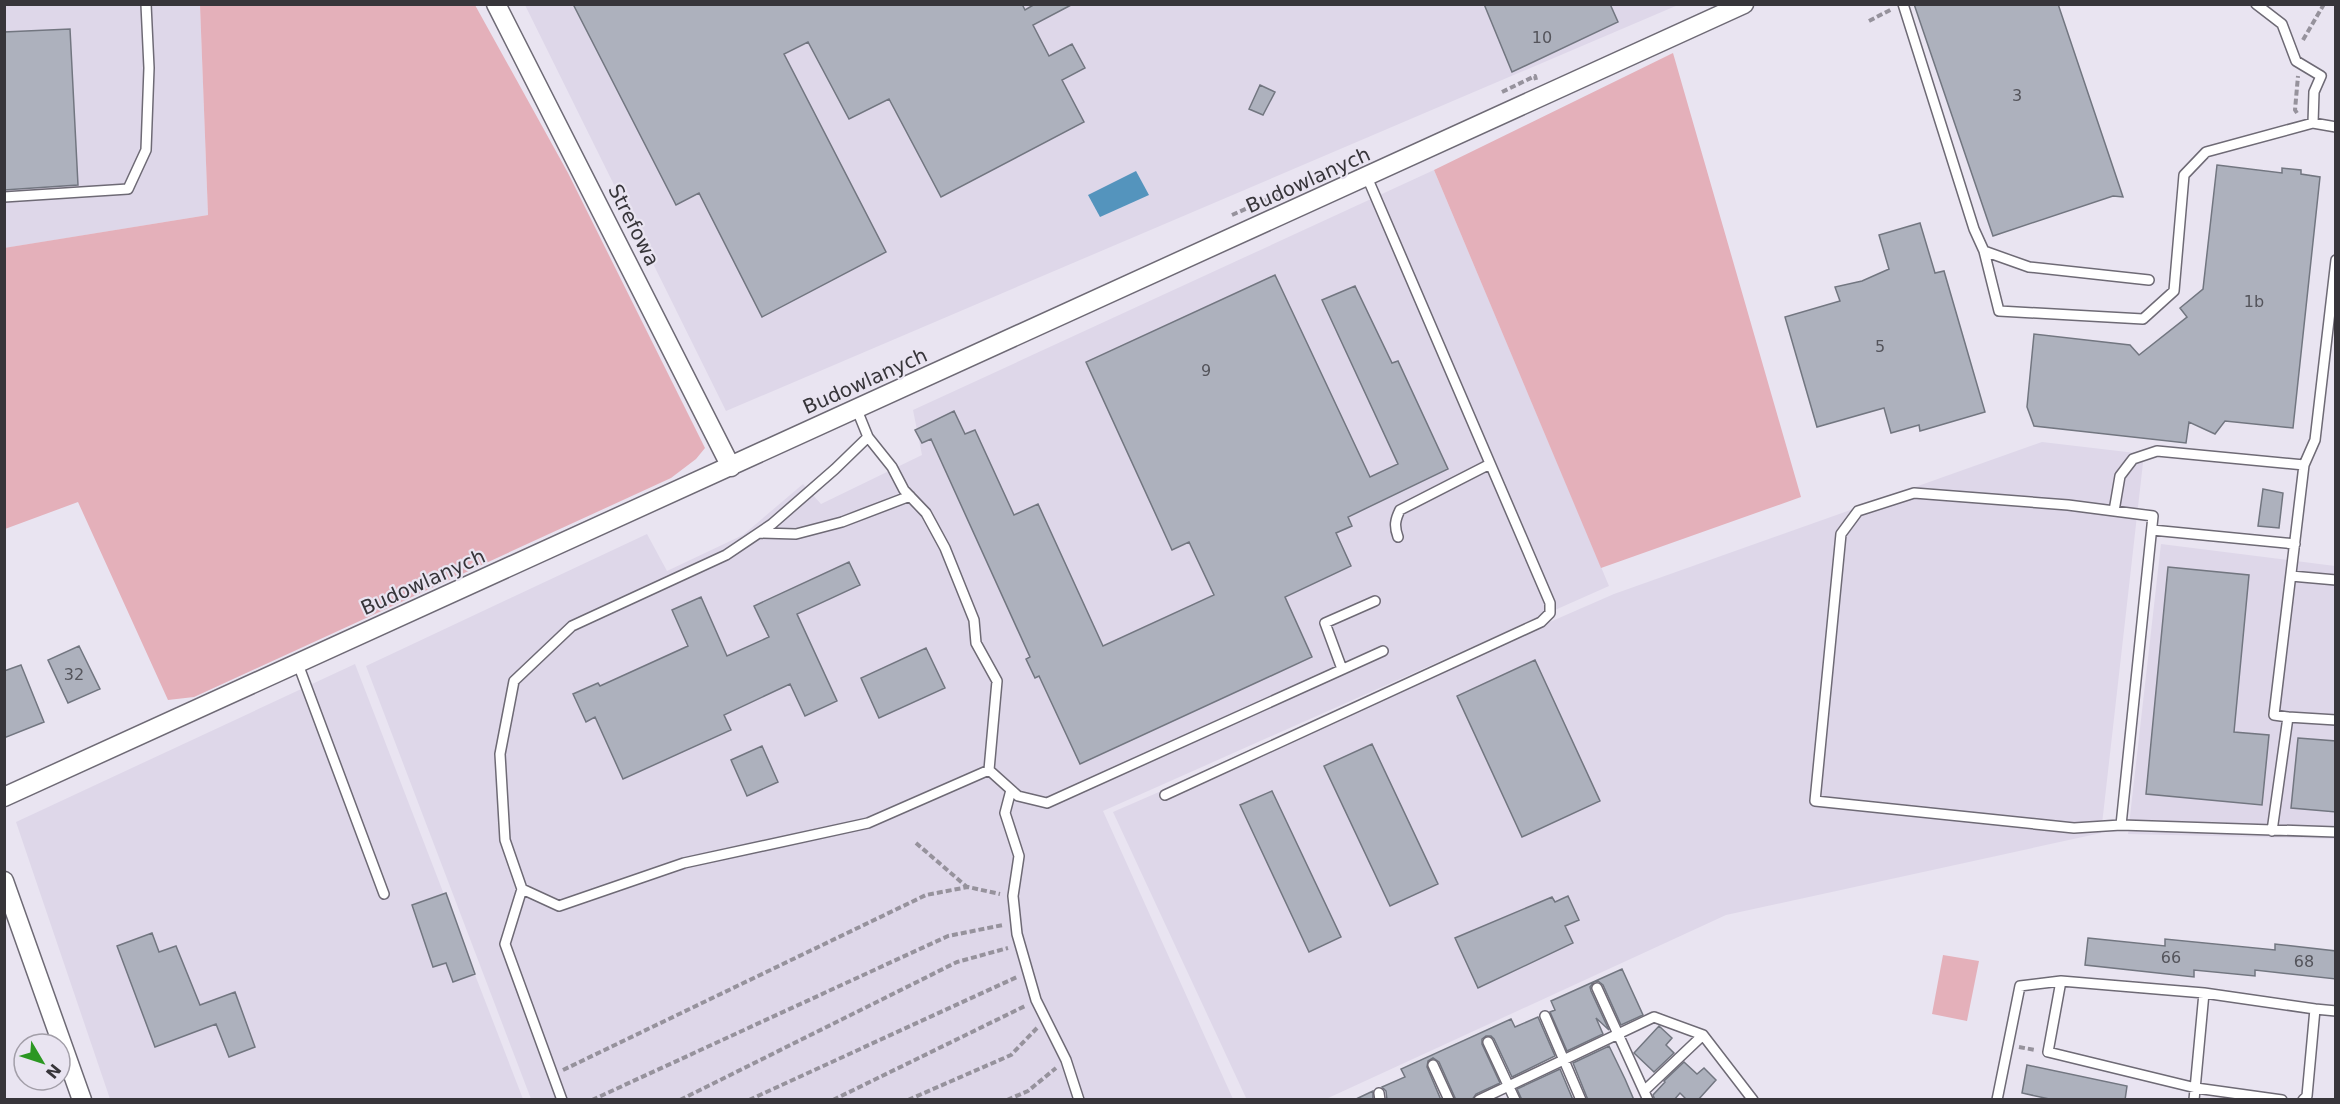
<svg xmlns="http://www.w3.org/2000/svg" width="2340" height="1104" font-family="'DejaVu Sans',sans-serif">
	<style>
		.built { fill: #ded7e9 }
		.green { fill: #e4b0ba }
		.water { fill: #5494bd }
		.building { fill: #adb1bd; stroke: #727680; stroke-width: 1.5 }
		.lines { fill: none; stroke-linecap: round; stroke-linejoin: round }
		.service-casing { stroke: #6e6a75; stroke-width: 12 }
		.minor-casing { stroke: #6e6a75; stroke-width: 21 }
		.path { stroke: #96929c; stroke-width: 4; stroke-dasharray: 6 3; stroke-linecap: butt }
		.service { stroke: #fff; stroke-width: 9 }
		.minor { stroke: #fff; stroke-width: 18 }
		.labels { text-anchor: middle; stroke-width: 4.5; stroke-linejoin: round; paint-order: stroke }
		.number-label { font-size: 16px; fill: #54545b }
		.street-label { font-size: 20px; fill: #37353a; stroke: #e9e4f1 }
	</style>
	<rect width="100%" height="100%" fill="#e9e4f1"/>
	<path class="built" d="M5 5H200L208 215 5 248Z
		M525 5H1678L726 411Z
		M1434 170 1609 586 1103 811 1233 1099H531L366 666 647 534 667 571 743 535 803 484 821 504 922 455 913 410Z
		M2042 442 2144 454 2101 833 1726 915 1326 1099 1247 1100 1113 812 1614 594Z
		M2161 544 2335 566V839L2128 834Z
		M355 664 523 1099H110L16 822Z"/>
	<path class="green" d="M200 5H475L568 173 705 448 696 459 671 478 194 697 168 700 78 502 5 529 4 248 208 215Z
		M1673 53 1801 497 1601 568 1434 170Z
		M1943 955 1979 961 1967 1021 1932 1014Z"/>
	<path class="water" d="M1136 171 1149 195 1100 217 1088 195Z"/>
	<path class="building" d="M573 4H1022L1025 10 1035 4H1073L1033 25 1049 56 1072 44 1085 68 1062 80 1084 122 941 197 889 99 849 119 808 42 784 54 886 252 762 317 699 193 676 205Z
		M1484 4H1610L1618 22 1512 72Z
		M1914 4H2058L2123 197 2113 196 1993 236Z
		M70 29 78 185 4 190V32Z
		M1260 85 1275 92 1263 115 1249 109Z
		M2217 165 2282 173V168L2301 170V174L2320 177 2293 428 2225 421 2215 434 2189 422 2186 443 2034 426 2027 407 2034 334 2130 345 2139 355 2187 317 2180 308 2203 289Z
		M1920 223 1935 273 1944 271 1985 412 1920 431 1919 425 1891 433 1884 408 1817 427 1785 317 1840 301 1835 287 1862 281 1889 269 1879 235Z
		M1275 275 1370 477 1398 464 1322 300 1355 286 1392 363 1398 361 1448 469 1348 517 1352 526 1336 533 1351 566 1285 597 1312 657 1080 764 1039 676 1035 678 1026 659 1030 657 931 439 922 443 915 430 954 411 965 434 975 430 1014 515 1038 504 1103 646 1214 595 1189 542 1172 550 1086 362Z
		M2263 489 2283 493 2279 528 2258 526Z
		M849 562 860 585 797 614 837 701 805 716 790 684 724 715 731 730 623 779 595 717 586 722 573 694 598 683 600 686 688 646 672 610 701 597 727 656 769 637 754 606Z
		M2168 567 2249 575 2234 732 2269 735 2262 805 2146 794Z
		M79 646 100 689 68 703 48 660Z
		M926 648 945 688 879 718 861 678Z
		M1535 660 1600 801 1522 837 1457 696Z
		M21 665 44 722 4 738V671Z
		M2298 738 2336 741V812L2291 808Z
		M1372 744 1438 884 1390 906 1324 766Z
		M762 746 778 782 747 796 731 760Z
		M1272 791 1341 937 1309 952 1240 805Z
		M446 893 475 974 453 982 446 963 433 967 412 905Z
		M1568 896 1579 920 1565 926 1573 943 1478 988 1455 938 1552 897 1555 902Z
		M152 933 159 952 176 946 200 1005 235 992 255 1047 229 1057 216 1024 155 1047 117 946Z
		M2088 938 2165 946V939L2275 950V944L2336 951V979L2255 970V976L2194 970V977L2085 965Z
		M1622 969 1643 1015 1621 1025 1603 985 1598 981 1594 982 1590 987 1591 991 1609 1030 1596 1018 1603 1034 1567 1051 1550 1012 1555 1010 1551 1001Z
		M1538 1017 1555 1056 1512 1077 1494 1039 1491 1036H1486L1482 1039V1044L1500 1083 1476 1094 1472 1100H1456L1439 1062 1433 1058 1428 1061 1427 1067 1441 1100H1387L1386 1091 1382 1087 1405 1077 1401 1069 1511 1019 1515 1027Z
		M1659 1026 1672 1038 1666 1045 1674 1053 1654 1072 1634 1053Z
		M1609 1046 1625 1079 1634 1100H1588L1573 1063Z
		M1684 1062 1697 1074 1704 1068 1716 1080 1698 1100H1687L1680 1093 1674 1100H1655L1653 1095 1665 1082 1664 1081Z
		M2027 1065 2127 1086 2125 1100H2054L2022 1093Z
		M1560 1069 1573 1100H1522L1517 1089Z
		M1373 1091V1100H1354Z"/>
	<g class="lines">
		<g class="service-casing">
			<path id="service" d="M1903 4 1974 229 1984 251 2029 267 2149 280
				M2256 4 2282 24 2296 61 2321 76 2314 92 2313 123 2336 127
				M4 197 128 189 146 150 149 68 146 4
				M1984 251 1999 311 2143 319 2174 291 2184 175 2206 152 2313 123
				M857 410 868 437 892 467 904 490 926 513 945 548 974 620 976 643 997 681 989 770
				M868 437 835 469 772 524 726 555 572 626 514 681 500 754 505 840 522 889 559 906 684 863 868 823 989 770
				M2304 465 2315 440 2336 260
				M2114 511 2120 476 2133 459 2157 451 2304 465 2274 715 2288 717 2272 831
				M2152 530 2295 544
				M759 533 796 534 842 522 910 496
				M1398 537C1394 526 1395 520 1400 510L1490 464
				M2291 576 2336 580
				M298 664 384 894
				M1342 669 1325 623 1375 601
				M2288 717 2336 720
				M989 770 1018 796 1047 803 1383 651
				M1011 790 1005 813 1019 856 1013 896 1017 934 1036 1000 1066 1060 1079 1100
				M1165 795 1541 622 1550 613V603L1367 177
				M2121 825 2074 828 1815 801 1841 534 1858 511 1914 493 2068 505 2153 516 2121 825 2336 832
				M522 889 505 944 562 1100
				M1597 988 1648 1100
				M2315 1009 2336 1011
				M1545 1016 1581 1100
				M1488 1042 1515 1100
				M1433 1065 1449 1100
				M1644 1091 1703 1035
				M1379 1093 1380 1100
				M1479 1100 1654 1017 1703 1035 1753 1100
				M1997 1100 2020 986 2061 981
				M2194 1100 2204 993
				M2282 1100 2196 1088 2048 1052 2061 981 2204 993 2315 1009 2307 1096 2303 1100"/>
		</g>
		<g class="minor-casing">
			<path id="minor" d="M496 4 731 467
				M4 797 1744 4
				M4 881 82 1100"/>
		</g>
		<path class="path" d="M1869 21 1892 9
			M2303 40 2324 4
			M1502 92 1535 76 1536 80
			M2297 113 2295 110 2298 76
			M1232 215 1310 180
			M916 843 967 887
			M2019 1047 2035 1050
			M563 1070 926 895 968 887 1000 894
			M592 1100 948 936 1003 925
			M680 1100 957 962 1008 948
			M749 1100 1017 977
			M833 1100 1025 1006
			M908 1100 1011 1055 1037 1028
			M1007 1100 1028 1091 1056 1068"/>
		<use href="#service" class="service"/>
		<use href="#minor" class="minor"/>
	</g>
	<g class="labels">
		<g class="number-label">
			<text x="1542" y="43">10</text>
			<text x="2017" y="101">3</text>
			<text x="2254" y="307">1b</text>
			<text x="1880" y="352">5</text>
			<text x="1206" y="376">9</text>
			<text x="74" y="680">32</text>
			<text x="2171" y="963">66</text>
			<text x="2304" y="967">68</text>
		</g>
		<g class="street-label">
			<text transform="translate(1308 180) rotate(-24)" y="7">Budowlanych</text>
			<text transform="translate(634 225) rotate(63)" y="7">Strefowa</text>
			<text transform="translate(865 381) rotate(-24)" y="7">Budowlanych</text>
			<text transform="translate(423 582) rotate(-24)" y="7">Budowlanych</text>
		</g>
	</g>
	<rect width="2340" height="1104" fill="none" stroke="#37353a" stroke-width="12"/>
	<g transform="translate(42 1062) rotate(129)"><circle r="28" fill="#e9e4f1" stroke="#a29ea8" stroke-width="1.5"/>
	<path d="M0-4.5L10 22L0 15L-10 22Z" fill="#2b9722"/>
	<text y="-9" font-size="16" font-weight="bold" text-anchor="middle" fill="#37353a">N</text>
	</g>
</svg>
